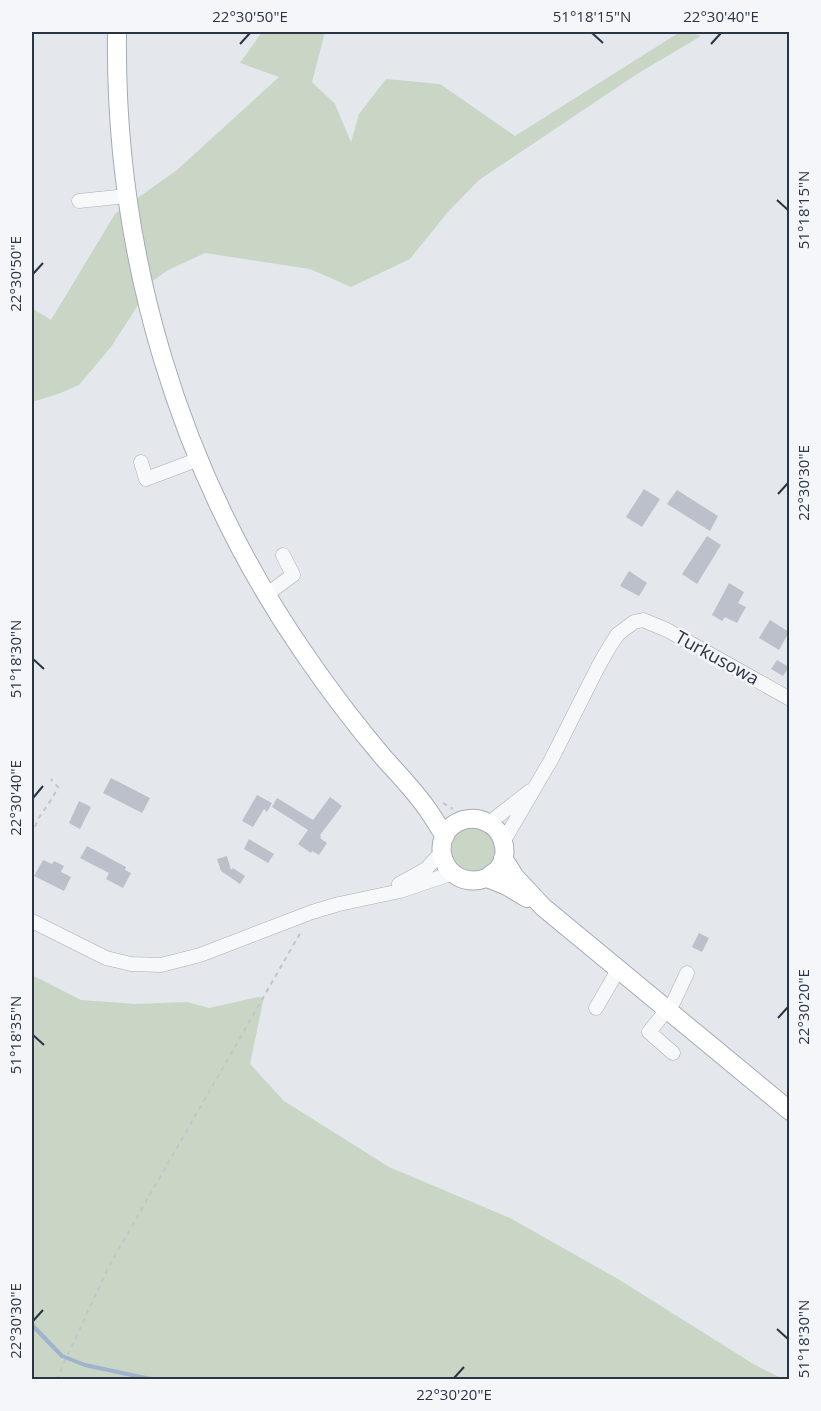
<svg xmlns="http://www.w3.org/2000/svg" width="821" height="1411" font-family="'Open Sans',sans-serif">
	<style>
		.green { fill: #c9d6c5 }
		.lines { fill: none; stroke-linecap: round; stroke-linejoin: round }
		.stream { stroke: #9fb4cc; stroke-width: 4 }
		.building { fill: #bbc0ca }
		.minor-casing { stroke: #a9aeb7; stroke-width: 15 }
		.major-casing { stroke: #a3abb8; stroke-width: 20 }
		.path { stroke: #c2c5cb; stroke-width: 2; stroke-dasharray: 4.5 4.5; stroke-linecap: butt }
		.minor { stroke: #f7f8fa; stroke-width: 14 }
		.major { stroke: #fff; stroke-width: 18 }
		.ticks { fill: none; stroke: #2b3445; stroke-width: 2 }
		.labels { text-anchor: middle; stroke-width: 5; stroke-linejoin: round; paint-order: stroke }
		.street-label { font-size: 18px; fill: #2b3445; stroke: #f4f6f9 }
		.neatline { fill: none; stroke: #2b3445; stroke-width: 2 }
		.ticks-label { font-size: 15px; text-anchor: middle; fill: #2b3445 }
	</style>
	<rect width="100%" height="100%" fill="#e4e7ec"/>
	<path class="green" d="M262 32H325L312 82 335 104 351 142 359 114 386 79 440 84 515 136 680 32H690L701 36 637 74 479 180 447 213 410 259 351 287 310 269 205 253 168 270 150 283 145 294 111 347 79 385 58 394 32 402V308L51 320 115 214 177 170 279 77 240 63Z
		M450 849a23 23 0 1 1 46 0a23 23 0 1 1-46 0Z
		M32 975 81 1000 136 1004 187 1002 209 1008 258 997H264L250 1064 284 1101 389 1167 510 1218 618 1279 755 1365 781 1378 789 1377V1379H32Z"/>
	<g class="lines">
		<path class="stream" d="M32 1325 62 1356 85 1365 155 1380"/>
	</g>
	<path class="building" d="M644 489 660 499 642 527 626 517Z
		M677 490 718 516 710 531 667 504Z
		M707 536 721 545 697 584 682 574Z
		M629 571 647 583 639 596 620 586Z
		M729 583 744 592 738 603 746 607 737 623 725 617 722 621 712 615Z
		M770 620 789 632 779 650 759 638Z
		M777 660 789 667 783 676 771 669Z
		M111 778 150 798 142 813 103 793Z
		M257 795 272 803 267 812 264 809 253 827 242 821Z
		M330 797 342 806 320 835 321 837 320 838 327 843 319 855 312 851 311 853 298 844 308 830 272 807 277 798 313 820Z
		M79 801 91 807 80 829 69 823Z
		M249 839 274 854 268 863 244 849Z
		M87 846 126 867 125 870 131 873 123 888 106 879 109 873 80 858Z
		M227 856 231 870 233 868 245 876 240 884 221 871 217 859Z
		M43 860 52 864 54 861 64 866 61 872 71 877 64 891 34 876Z
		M699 933 709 938 702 952 692 947Z"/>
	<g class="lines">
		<g class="minor-casing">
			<path id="minor" d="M79 201 127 196
				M141 462 146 479 199 459
				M266 595 293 575 283 555
				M489 823 530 791
				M503 842 551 760 599 665 610 646 618 634 634 622 643 620 667 630 790 699
				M399 884 426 869 442 852
				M32 921 106 958 131 964 161 965 200 955 312 912 339 904 400 891 453 873
				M596 1008 618 970
				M673 1053 649 1032 674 1001 687 973"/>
		</g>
		<g class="major-casing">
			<path id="major" d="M117 32C114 254 179 473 306 656 330 691 356 725 383 757 399 775 417 793 430 813 435 820 439 828 445 836
				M503 858 515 877 543 907 790 1111
				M487 878C490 875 495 872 498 869 511 854 503 829 486 822 479 818 471 818 463 820 424 833 442 893 487 878L507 886 527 898"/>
		</g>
		<path class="path" d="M443 803 453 809
			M32 835 38 819 53 797 58 787 51 779
			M57 1380 63 1365 109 1266 302 930"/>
		<use href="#minor" class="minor"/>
		<use href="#major" class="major"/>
	</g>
	<path class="ticks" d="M592 33 603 43M240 44 250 33M711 44 721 33M777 200 788 210M33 274 43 263M778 494 788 483M33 659 44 669M33 798 43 786M778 1018 788 1007M33 1035 44 1045M33 1321 43 1310M777 1329 788 1339M454 1378 464 1367"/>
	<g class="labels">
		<g class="street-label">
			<text transform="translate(717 658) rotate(29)" y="6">Turkusowa</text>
		</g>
	</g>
	<rect width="821" height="1411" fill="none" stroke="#f4f6f9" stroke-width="66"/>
	<rect x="33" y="33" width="755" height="1345" class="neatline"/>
	<g class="ticks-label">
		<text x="250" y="22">22°30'50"E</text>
		<text x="592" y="22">51°18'15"N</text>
		<text x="721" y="22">22°30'40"E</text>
		<text transform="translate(804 210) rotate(-90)" y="5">51°18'15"N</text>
		<text transform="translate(16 274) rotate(-90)" y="5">22°30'50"E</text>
		<text transform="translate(804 483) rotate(-90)" y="5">22°30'30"E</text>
		<text transform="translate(16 659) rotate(-90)" y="5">51°18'30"N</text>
		<text transform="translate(16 798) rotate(-90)" y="5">22°30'40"E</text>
		<text transform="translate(804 1007) rotate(-90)" y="5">22°30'20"E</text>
		<text transform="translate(16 1035) rotate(-90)" y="5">51°18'35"N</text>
		<text transform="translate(16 1321) rotate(-90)" y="5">22°30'30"E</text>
		<text transform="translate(804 1339) rotate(-90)" y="5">51°18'30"N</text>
		<text x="454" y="1400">22°30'20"E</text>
	</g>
</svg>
